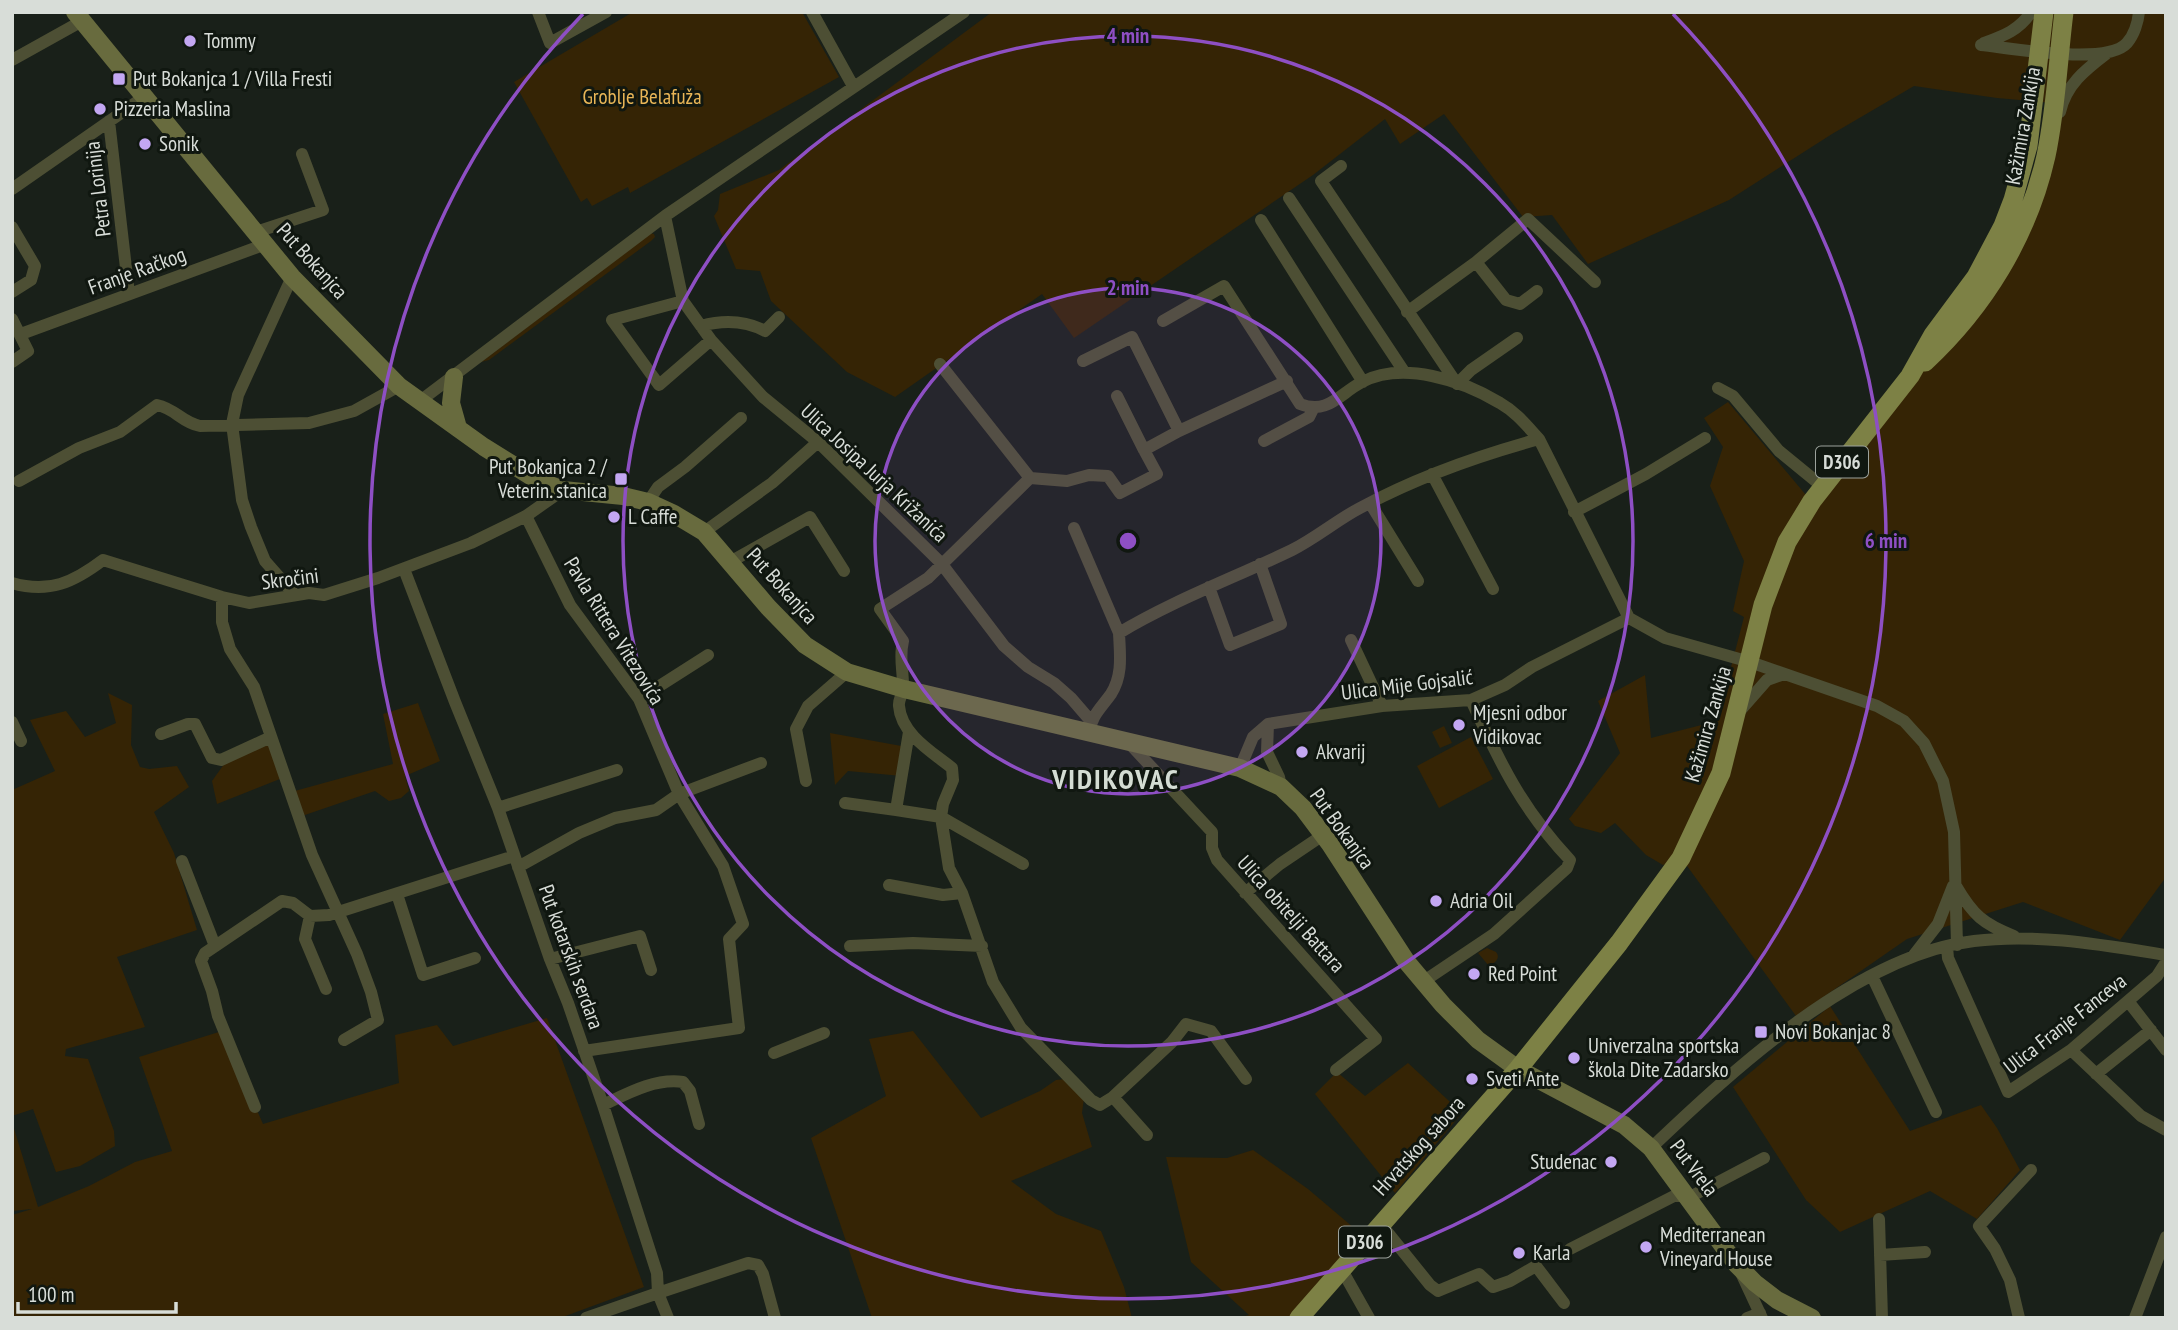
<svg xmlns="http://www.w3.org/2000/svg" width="2178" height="1330" font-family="'PT Sans Narrow',sans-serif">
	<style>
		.green { fill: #352405 }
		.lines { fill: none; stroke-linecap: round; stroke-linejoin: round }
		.street { stroke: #4d4f34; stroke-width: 12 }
		.secondary { stroke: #686b3e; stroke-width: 18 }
		.primary { stroke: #7d8145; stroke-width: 19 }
		.ring { fill: none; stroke: #8e4fc4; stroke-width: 3.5 }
		.poi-dot { fill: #c3a7f2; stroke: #101710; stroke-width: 2.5 }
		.labels { text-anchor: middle; stroke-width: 6; stroke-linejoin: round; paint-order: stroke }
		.shield { fill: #101710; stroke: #9ca29c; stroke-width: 2 }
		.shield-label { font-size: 19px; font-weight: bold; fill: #d8ddd8 }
		.poi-label { font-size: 21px; fill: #d8ddd8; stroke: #101710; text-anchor: start }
		.park-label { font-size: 21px; fill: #e9b657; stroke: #101710 }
		.street-label { font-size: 21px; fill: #d8ddd8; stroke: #101710 }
		.district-label { font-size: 28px; font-weight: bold; letter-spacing: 2px; fill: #d4ddd3; stroke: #101710 }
		.centre { fill: #8e4fc4; stroke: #101710; stroke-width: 3.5 }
		.ring-label { font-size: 21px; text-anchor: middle; font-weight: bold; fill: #8e4fc4; stroke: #101710; stroke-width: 6; stroke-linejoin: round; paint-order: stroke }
	</style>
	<rect width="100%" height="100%" fill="#192019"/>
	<path class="green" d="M633 12H802L839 77 630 193 628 187 592 206 587 198 581 202 514 82Z
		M992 12H2166V877L2120 940 2023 902 1907 939 1796 1016 1682 859 1663 865 1646 855 1615 823 1601 833 1575 826 1569 819 1620 753 1598 701 1645 675 1651 738 1717 721 1744 617 1733 611 1744 561 1710 486 1723 447 1704 418 1728 402 1811 501 2006 259 2053 103 1997 98 1914 86 1832 134 1729 200 1588 264 1552 215 1523 217 1444 114 1400 144 1385 119 1313 175 1074 338 1042 294 895 397 847 372 771 301 760 271 736 269 714 216 718 210 720 194 779 170Z
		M650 233 654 234 655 237 651 241 489 360 481 362Z
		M108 693 132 705 131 745 140 767 149 769 177 766 189 787 154 812 174 853 197 930 117 957 145 1027 66 1049 65 1056 88 1059 114 1131 115 1146 80 1166 56 1172 33 1109 12 1116V790L55 771 30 720 66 711 85 737 116 723Z
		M418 703 440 761 405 776 409 791 401 798 389 801 375 791 299 817 291 792 393 764 383 714Z
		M1444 726 1452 743 1440 748 1432 732Z
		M830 733 907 747 902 776 848 771 835 785Z
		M1471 737 1493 779 1439 808 1417 766Z
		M273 743 285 777 217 804 212 781 227 760Z
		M1487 948 1496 952C1501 958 1495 963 1489 966L1478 953Z
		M1830 1006 1910 1131 1981 1105 1997 1128 2020 1170 1977 1219 1930 1191 1840 1232 1806 1200 1733 1087Z
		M547 1018 644 1287 560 1318H12V1215L32 1209 12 1211V1122L38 1207 89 1186 135 1162 172 1151 139 1057 222 1031 263 1124 399 1083 395 1035 437 1025 453 1046Z
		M913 1031 981 1118 1040 1091 1056 1080 1066 1079 1084 1098 1082 1113 1092 1147 1011 1181 1056 1214 1101 1231 1124 1287 1132 1318H872L811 1138 886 1096 869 1039Z
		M1408 1063 1462 1113 1395 1193 1315 1094 1337 1072 1365 1096Z
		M1253 1150 1308 1189 1367 1239 1299 1318H1237L1249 1315 1191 1262 1166 1157 1227 1158Z"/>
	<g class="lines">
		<path class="street" d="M538 12 550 43 606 12
			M812 12 853 86
			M1984 43C2003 36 2020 30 2031 12
			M1981 45C2011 48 2107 66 2127 43 2134 35 2138 22 2139 12
			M12 60 82 21
			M2060 112C2066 85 2085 70 2106 54
			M109 121 129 294
			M1341 166 1321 181 1457 384 1471 370 1517 338
			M12 189 144 97
			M1289 198 1405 373
			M665 216 683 301 711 340 763 397 818 442 941 563 1004 646 1028 667 1054 683 1071 698 1090 720
			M1261 220 1363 382
			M12 227 35 266 31 280 12 292
			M256 232 323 210 302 154
			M1476 262 1528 219 1595 282
			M292 277 238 395 232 424 242 500 251 527 265 561 294 594
			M683 301 612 320 659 385 711 340
			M1407 312 1476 262 1506 300 1520 304 1537 291
			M12 319 28 351 12 362
			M1163 321 1224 286 1300 404C1328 415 1339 394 1362 382 1403 361 1462 380 1500 403 1516 412 1527 426 1539 439
			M701 326C723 320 744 320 765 331L779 317
			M21 334 266 244
			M1083 361 1132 337 1179 431 1287 381
			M940 364 1030 478 928 578 880 609 903 641C899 657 903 669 903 685 904 693 898 699 899 706 901 734 932 752 952 768L953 780 943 804 941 817 949 868 962 893 993 982 1021 1028 1091 1100 1100 1105 1113 1097 1147 1135
			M1718 388 1733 396 1779 451 1823 487
			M1117 396 1144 450
			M420 401 665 216 964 12
			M1264 441 1309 417 1313 409
			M1432 474 1493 589
			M1030 478 1067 481 1089 475 1108 476 1120 493 1157 474 1144 450 1179 431
			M19 481 79 448 120 432 157 405C176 409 181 422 200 426L309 423 354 411 399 386
			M648 502 658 487 685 467 741 418
			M1370 503 1418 581
			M1574 512 1646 474 1705 438
			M526 516 570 605 639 699 679 794 723 866 743 924 729 939 739 1028 584 1051
			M1074 528 1119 633
			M704 532 772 483 818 442
			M730 562 810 517 844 571
			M404 569 455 702 498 808 550 959 568 1003 603 1105 657 1273 658 1293 586 1318
			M12 583C49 594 74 582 103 560L222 597 249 603 309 593 324 595 378 578 471 543 526 516 563 490
			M1209 587 1230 645 1281 624 1260 564
			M222 597V622L230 649 254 687 312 855 357 954 371 992 378 1020 344 1040
			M1351 640 1382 706
			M639 699 708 655
			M1738 713 1767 680 1784 674
			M12 722 21 741
			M1268 724 1267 752 1279 777 1281 787
			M909 732 896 810 941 817 1023 864
			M1089 733C1091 716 1101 708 1111 694 1123 675 1120 655 1119 633 1174 600 1234 578 1292 550 1316 538 1337 520 1360 508 1417 477 1477 456 1539 439L1629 618 1665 638 1750 662 1877 706 1904 721 1924 743 1943 781 1954 832 1957 945
			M161 734 188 724H195L212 758 221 760 271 737
			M1128 742 1212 832V848L1217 860 1376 1039 1336 1070
			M1240 768 1253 737 1268 724 1382 706 1471 700 1505 685 1532 667 1629 618
			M806 781 796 729 808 706 847 672
			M845 803 896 810
			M498 808 617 770
			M182 861 215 946
			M518 867 579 833 615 818 656 810 679 794 761 763
			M889 885 943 895 962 893
			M1956 886C1973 915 1983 924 2014 936
			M1245 893 1280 864 1323 835
			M397 894 423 975 475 958
			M310 916 305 939 326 989
			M850 946 913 943 982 946
			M1947 947 1948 958 2008 1092 2071 1050 2157 976 2166 962
			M1914 955 1938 924 1953 886
			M550 959 640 936 651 970
			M1872 976 1936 1112
			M1424 981 1494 934 1567 868 1570 860C1522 809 1500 763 1471 700
			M2128 1001 2166 1050
			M2071 1050 2141 1116 2166 1130
			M774 1053 824 1033
			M2096 1074 2151 1030
			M1113 1097 1172 1042 1186 1024 1211 1031 1246 1079
			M603 1105C628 1093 655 1078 683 1082L690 1091 699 1124
			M255 1107 218 1016 212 991 201 961 205 953 282 901 293 903 310 916 329 915 514 856
			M1651 1148C1734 1069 1857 955 1974 941 2038 933 2103 945 2166 955
			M1879 1219 1882 1318
			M1380 1223 1430 1285 1438 1291 1479 1274 1493 1287 1510 1281 1536 1266 1564 1303
			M1570 1249 1676 1195 1688 1198 1764 1158
			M1880 1255 1925 1252
			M1342 1270 1369 1318
			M1742 1275 1762 1318
			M668 1318 658 1293 748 1263 758 1265 763 1274 775 1318
			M1747 1318 1760 1313
			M2019 1318 2010 1280 1995 1249 1979 1226 2031 1170
			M2135 1318 2166 1237"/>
		<path class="secondary" d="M75 12 292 277 399 386 484 447 537 480 563 490 623 496 648 502 674 514 704 532 768 607 805 645 847 672 904 689 1240 768 1281 787 1303 808 1330 844 1406 961 1443 1005 1478 1040 1518 1069 1624 1125 1651 1148 1737 1265 1755 1283 1777 1300 1812 1318
			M454 377 451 403 458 428"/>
		<path class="primary" d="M1925 362C1984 307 2028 236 2046 156 2056 109 2058 60 2064 12
			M1299 1318 1518 1069 1619 943 1681 858 1721 773 1763 605 1787 542 1812 501 1910 376 1933 335 1976 277 2003 226 2013 200 2028 146 2044 12"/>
	</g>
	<circle cx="1128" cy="541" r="253" fill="#8e4fc4" fill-opacity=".12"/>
	<g class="ring">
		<circle cx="1128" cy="541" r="253"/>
		<circle cx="1128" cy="541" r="505"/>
		<path d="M1673 14A758 758 0 1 1 583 14"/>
	</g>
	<g class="poi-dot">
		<circle cx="190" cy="41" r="7"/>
		<rect x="112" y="72" width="14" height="14" rx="3.5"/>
		<circle cx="100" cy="109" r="7"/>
		<circle cx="145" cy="144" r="7"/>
		<rect x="614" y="472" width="14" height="14" rx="3.5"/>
		<circle cx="614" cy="517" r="7"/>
		<circle cx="1459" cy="725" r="7"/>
		<circle cx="1302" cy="752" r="7"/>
		<circle cx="1436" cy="901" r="7"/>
		<circle cx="1474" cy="974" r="7"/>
		<rect x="1754" y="1025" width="14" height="14" rx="3.5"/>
		<circle cx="1574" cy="1058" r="7"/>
		<circle cx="1472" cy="1079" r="7"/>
		<circle cx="1611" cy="1162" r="7"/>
		<circle cx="1646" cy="1247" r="7"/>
		<circle cx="1519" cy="1253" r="7"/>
	</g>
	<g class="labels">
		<g class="shield">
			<rect x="1816" y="446.5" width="52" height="31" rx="5"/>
			<rect x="1339" y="1226.5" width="52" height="31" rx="5"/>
		</g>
		<g class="shield-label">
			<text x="1842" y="469">D306</text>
			<text x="1365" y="1249">D306</text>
		</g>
		<g class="poi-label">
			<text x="204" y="48">Tommy</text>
			<text x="133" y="86">Put Bokanjca 1 / Villa Fresti</text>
			<text x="114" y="116">Pizzeria Maslina</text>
			<text x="159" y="151">Sonik</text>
			<text x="607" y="474" text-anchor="end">Put Bokanjca 2 /<tspan x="607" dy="24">Veterin. stanica</tspan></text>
			<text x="628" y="524">L Caffe</text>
			<text x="1473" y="720">Mjesni odbor<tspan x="1473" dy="24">Vidikovac</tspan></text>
			<text x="1316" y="759">Akvarij</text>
			<text x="1450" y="908">Adria Oil</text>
			<text x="1488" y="981">Red Point</text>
			<text x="1775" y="1039">Novi Bokanjac 8</text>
			<text x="1588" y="1053">Univerzalna sportska<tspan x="1588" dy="24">škola Dite Zadarsko</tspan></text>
			<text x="1486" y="1086">Sveti Ante</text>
			<text x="1597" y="1169" text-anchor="end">Studenac</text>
			<text x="1660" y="1242">Mediterranean<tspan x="1660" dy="24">Vineyard House</tspan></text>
			<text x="1533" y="1260">Karla</text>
		</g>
		<g class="park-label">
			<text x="642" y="104">Groblje Belafuža</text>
		</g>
		<g class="street-label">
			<text transform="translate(2023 126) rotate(-80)" y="7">Kažimira Zankija</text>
			<text transform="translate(98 189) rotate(-97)" y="7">Petra Lorinija</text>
			<text transform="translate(312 261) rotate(48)" y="7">Put Bokanjca</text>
			<text transform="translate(137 271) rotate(-20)" y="7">Franje Račkog</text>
			<text transform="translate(874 473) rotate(43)" y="7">Ulica Josipa Jurja Križanića</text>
			<text transform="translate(290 579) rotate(-7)" y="7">Skročini</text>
			<text transform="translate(782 586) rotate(48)" y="7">Put Bokanjca</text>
			<text transform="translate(614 631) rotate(58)" y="7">Pavla Rittera Vitezovića</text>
			<text transform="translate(1407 685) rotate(-7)" y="7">Ulica Mije Gojsalić</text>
			<text transform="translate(1708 724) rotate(-74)" y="7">Kažimira Zankija</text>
			<text transform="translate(1342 829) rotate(54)" y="7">Put Bokanjca</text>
			<text transform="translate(1291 914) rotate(48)" y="7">Ulica obitelji Battara</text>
			<text transform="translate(571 957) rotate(70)" y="7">Put kotarskih serdara</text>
			<text transform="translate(2065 1024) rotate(-38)" y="7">Ulica Franje Fanceva</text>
			<text transform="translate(1419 1146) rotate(-48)" y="7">Hrvatskog sabora</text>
			<text transform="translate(1694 1168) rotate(53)" y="7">Put Vrela</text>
		</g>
		<g class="district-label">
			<text x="1116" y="789">VIDIKOVAC</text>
		</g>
	</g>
	<circle cx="1128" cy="541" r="10" class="centre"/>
	<g class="ring-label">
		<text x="1128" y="43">4 min</text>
		<text x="1128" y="295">2 min</text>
		<text x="1886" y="548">6 min</text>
	</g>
	<rect width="2178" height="1330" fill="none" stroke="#d8ddd8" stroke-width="28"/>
	<path d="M18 1302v10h158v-10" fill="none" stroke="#d8ddd8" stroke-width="3.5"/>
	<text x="28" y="1302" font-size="21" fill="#d8ddd8" stroke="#101710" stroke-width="5" paint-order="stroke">100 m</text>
</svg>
